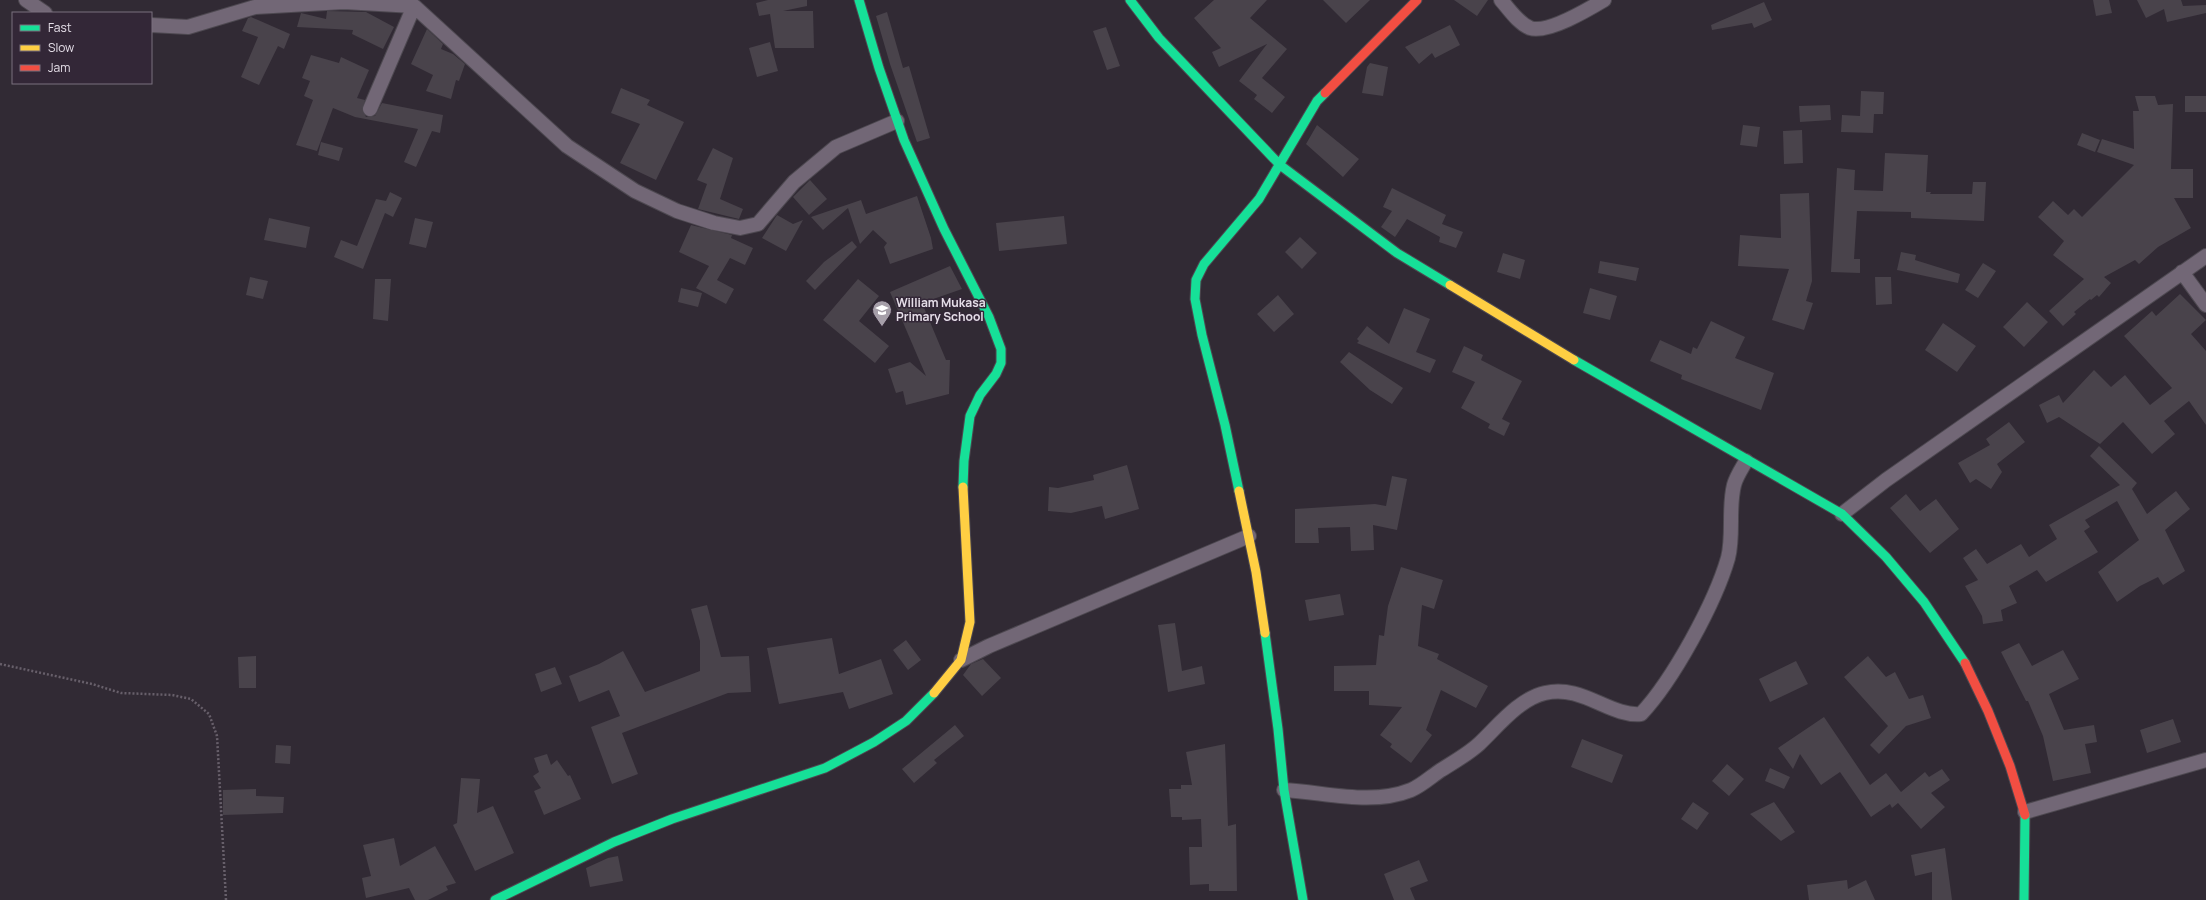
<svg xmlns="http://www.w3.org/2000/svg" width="2206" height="900" font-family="Manrope,sans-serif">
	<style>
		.building { fill: #49434b }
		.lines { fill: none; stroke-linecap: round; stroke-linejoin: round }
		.street-casing { stroke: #4d4850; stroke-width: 16 }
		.fast-casing { stroke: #4d4850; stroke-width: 11 }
		.slow-casing { stroke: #4d4850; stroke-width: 11 }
		.jam-casing { stroke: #4d4850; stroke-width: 11 }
		.path { stroke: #675f6a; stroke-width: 2.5; stroke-dasharray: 2 2; stroke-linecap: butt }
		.street { stroke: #726776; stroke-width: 14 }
		.fast { stroke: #16e098; stroke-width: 9 }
		.slow { stroke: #ffcf43; stroke-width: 9 }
		.jam { stroke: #f24e42; stroke-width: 9 }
		.labels { text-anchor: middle; stroke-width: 3; stroke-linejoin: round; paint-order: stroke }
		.poi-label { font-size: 12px; font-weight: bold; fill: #e5dee8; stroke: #332737; text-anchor: start }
	</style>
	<rect width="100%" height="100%" fill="#312a34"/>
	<path class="building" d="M768 0H807V6L783 11H813L814 48H775L770 14 759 16 756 3Z
		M1214 0H1267L1250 18 1287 49 1262 78 1285 97 1272 113 1254 99 1257 95 1239 81 1267 44 1219 67 1212 52 1221 48 1194 18Z
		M1323 0H1370L1346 23Z
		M1454 0H1488L1477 16Z
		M2093 0H2109L2112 13 2096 16Z
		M2137 0H2181L2183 6 2206 5V13L2167 22 2164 9 2146 18Z
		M1764 2 1772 20 1754 28 1752 23 1712 30 1711 25Z
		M327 11 366 12 394 27 383 49 352 34 353 30 297 27 301 13 326 19Z
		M887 12 903 68 909 66 930 138 917 142 890 64 876 16Z
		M251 17 290 34 284 49 278 46 259 85 241 77 258 37 242 31 248 18Z
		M1450 25 1460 45 1435 58 1432 53 1419 64 1405 47Z
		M1106 27 1120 66 1107 70 1093 31Z
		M427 29 443 44 441 49 453 54 465 64 459 81 456 80 451 99 426 91 433 75 411 64Z
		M770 42 778 71 757 77 749 48Z
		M311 55 339 63 341 57 369 70 357 98 365 100 362 110 366 117 375 116 382 103 443 115 440 133 432 131 416 167 404 162 418 129 355 117 333 108 317 151 296 145 313 100 304 96 310 81 302 78Z
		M1370 63 1388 67 1383 96 1362 93 1367 67Z
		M621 88 650 100 647 105 684 122 656 180 620 163 640 124 611 113Z
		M1861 91 1884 92 1883 114H1874L1873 133 1841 132 1842 115 1860 116Z
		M2135 96H2155L2158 105 2173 104 2171 169H2193V198H2174L2191 228 2158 247 2139 264 2135 260 2104 277 2111 283 2099 297 2097 295 2091 300 2090 299 2074 312 2076 314 2063 326 2049 311 2084 279 2053 255 2064 241 2038 217 2053 201 2068 215 2074 209 2082 217 2134 165 2097 152 2102 139 2134 149 2133 111H2139Z
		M2185 96H2206V112H2185Z
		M1830 105 1831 120 1800 122 1799 106Z
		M1317 125 1359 159 1343 177 1306 144Z
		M1743 125 1760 127 1757 147 1740 145Z
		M1802 130 1803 163 1784 164 1783 131Z
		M2082 133 2100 140 2095 152 2077 145Z
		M321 142 343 148 339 161 318 155Z
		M713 148 733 158 720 199 743 209 739 219 698 209 707 184 697 180Z
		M1885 153 1928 155 1926 192H1931L1930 194H1972L1973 182H1986L1984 221 1911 218V212L1857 211 1854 259H1860V273L1831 272 1837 168 1855 170 1854 190 1883 191Z
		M810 180 827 199 809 215 793 197Z
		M1392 188 1446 215 1442 224 1463 232 1456 248 1439 242 1440 237 1407 219 1395 237 1381 227 1392 211 1383 207Z
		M390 192 402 198 393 217 385 213 363 269 334 257 341 240 357 246 376 199 386 201Z
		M1809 193 1812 281 1806 301 1813 303 1804 330 1772 320 1789 269 1738 266 1740 235 1781 238 1780 194Z
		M917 196 931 238 933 249 890 264 884 247 887 243 873 230 860 244 848 208 823 230 811 217 861 200 866 214Z
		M777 215 793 224 803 220 786 251 762 238Z
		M1064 216 1067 244 999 251 996 223Z
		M269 218 310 227 306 248 264 240Z
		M415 218 433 222 426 248 409 244Z
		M691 225 732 235 731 238 753 248 745 265 730 258 717 280 734 289 726 304 696 288 709 266 679 252Z
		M1300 237 1317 253 1302 269 1285 252Z
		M852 241 857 247 815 290 806 281 824 262Z
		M1901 252 1916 255 1915 260 1960 274 1958 283 1897 270Z
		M1503 253 1525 260 1520 279 1497 272Z
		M1600 261 1639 268 1636 281 1598 273Z
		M1983 263 1996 271 1978 298 1965 290Z
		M950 266 962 289 922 303 946 360H950L949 394 906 405 903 391 896 393 888 369 910 362 926 376 890 292Z
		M250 277 268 281 263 299 246 295Z
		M1875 277H1891L1892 304 1876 305Z
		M375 279H391L388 321 373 319Z
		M858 279 879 296 859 321 889 346 875 363 823 320Z
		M681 288 702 293 698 307 678 302Z
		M1590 288 1617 296 1610 320 1583 313Z
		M2180 294 2206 320 2191 334 2206 351V425L2189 401 2164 421 2175 434 2152 454 2123 422 2100 444 2059 417 2047 423 2039 405 2059 395 2063 403 2094 370 2111 387 2125 375 2150 405 2172 388 2124 336 2152 311 2156 316Z
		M1278 295 1294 314 1274 332 1257 314Z
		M2027 302 2048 322 2024 347 2003 327Z
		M1404 308 1430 319 1416 352 1436 360 1430 373 1357 343 1359 341 1357 339 1367 326 1389 344Z
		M1711 321 1745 337 1735 358 1774 373 1761 410 1681 379 1682 375 1650 361 1660 340 1691 354 1693 347 1697 349Z
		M1943 323 1976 346 1957 372 1925 350Z
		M1464 346 1483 355 1481 360 1522 381 1502 419 1510 423 1504 436 1488 428 1490 424 1461 408 1475 382 1452 372Z
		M1349 352 1403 388 1392 404 1370 390 1340 362Z
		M2009 422 2025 442 1997 464 2002 472 1991 489 1976 479 1970 483 1958 463 1990 445 1986 439Z
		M2099 446 2137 483 2132 489 2147 514 2176 491 2190 509 2165 530 2185 571 2163 585 2158 577 2140 586 2117 602 2098 572 2139 540 2117 501 2085 520 2090 527 2084 531 2098 552 2046 582 2037 570 2009 586 2017 603 2001 610 2003 621 1983 624 1982 616 1965 586 1978 580 1963 558 1976 549 1987 564 2021 544 2029 557 2057 539 2049 525 2120 485 2090 456Z
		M1127 465 1139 509 1105 519 1102 506 1071 513 1048 511 1049 487 1058 488 1094 480 1093 475Z
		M1392 476 1407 479 1397 530 1373 525 1374 550 1351 551 1350 527 1318 528 1319 543H1295V509L1375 504 1386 506Z
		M1906 494 1920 511 1936 499 1959 529 1930 553 1890 508Z
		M1401 567 1443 580 1434 609 1422 605 1418 646 1439 654 1437 659 1488 686 1476 708 1441 690 1426 730 1432 735 1411 763 1390 747 1392 744 1380 735 1402 707 1369 705V691H1334V666L1376 665 1379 635 1384 636 1388 606Z
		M1340 594 1344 615 1309 621 1305 600Z
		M707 605 721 657 749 656 751 692 728 693 622 733 638 774 612 784 591 727 620 716 609 690 579 702 569 676 599 664 623 651 645 692 700 671V641L691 609Z
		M1175 623 1182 671 1202 666 1205 684 1168 692 1158 625Z
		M832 638 839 674 881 659 893 694 849 709 843 692 779 704 767 648Z
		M906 640 921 660 908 670 893 650Z
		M2019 643 2032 666 2063 650 2079 679 2049 694 2064 730 2094 725 2097 742 2085 744 2091 773 2053 781 2043 736 2028 701H2026L2001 652Z
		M256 656V688H239L238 657Z
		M1868 656 1886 677 1895 672 1909 699 1923 695 1931 718 1906 726 1879 754 1870 745 1888 726 1844 677Z
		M983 659 1001 678 982 696 963 675 971 664Z
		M1796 661 1808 684 1770 702 1759 679Z
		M555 667 562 684 541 692 535 674Z
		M1824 717 1870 785 1886 773 1901 792 1925 772 1929 777 1942 769 1950 780 1931 793 1945 807 1921 829 1898 803 1892 808 1890 804 1871 817 1840 772 1821 785 1800 754 1793 769 1778 748Z
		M2173 719 2181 742 2147 753 2140 730Z
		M955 725 964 736 934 760 937 763 914 783 902 769Z
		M1582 739 1623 755 1612 783 1571 767Z
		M1225 744 1228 826 1236 824 1237 891H1209V884L1190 885 1189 847H1202L1201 819 1182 820V817H1171L1169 789H1181V785H1192L1186 752Z
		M276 745 291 746 290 764 275 763Z
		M547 754 551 765 557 760 568 776 570 775 581 799 544 815 534 791 541 788 533 776 539 772 534 758Z
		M1727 764 1744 779 1729 796 1712 781Z
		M1770 768 1790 777 1784 789 1765 781Z
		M461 778 480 779 477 813 493 806 514 853 475 871 453 825 457 823Z
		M256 789V796L284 797 283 813 223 815V790Z
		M1693 802 1709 813 1697 830 1681 819Z
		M1774 802 1795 832 1781 841 1750 814Z
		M394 838 400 866 435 846 456 883 446 886 448 890 428 900H415L409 888 366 898 362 878 371 876 363 845Z
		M1945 848 1952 900H1932V872L1915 876 1911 855Z
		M618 856 623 881 590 887 586 868 608 858Z
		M1419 860 1428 881 1410 888 1415 900H1394L1384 874Z
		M1847 880 1848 889 1866 880 1875 900H1809L1807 885Z"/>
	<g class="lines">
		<g class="street-casing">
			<path id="street" d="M26 0 45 13
				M1501 0C1509 9 1518 23 1530 28 1547 34 1589 9 1604 0
				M151 25 188 27 255 7 344 2 414 6 567 146 635 191 677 211 714 223 740 228 758 224 794 182 836 147 897 121
				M370 109 414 6
				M2182 272 2206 305
				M1842 514 1886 480 2206 256
				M961 660 989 646 1249 536
				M1284 790C1325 792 1371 806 1411 790 1421 786 1432 776 1441 770 1454 762 1468 754 1479 744 1498 726 1519 699 1545 693 1582 684 1610 717 1641 714 1673 680 1715 603 1728 558 1734 535 1728 509 1734 485 1736 477 1742 468 1746 461
				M2025 812 2206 760"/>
		</g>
		<g class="fast-casing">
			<path id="fast" d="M859 0 879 68 904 140 944 229 989 317 1001 349V363L996 374 980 395 970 416 964 461 963 487
				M1130 0 1159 38 1280 165 1397 253 1450 285
				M1574 360 1842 514 1886 557 1924 602 1965 663
				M1239 491 1225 425 1202 335 1195 299 1196 280 1204 264 1259 199 1317 101 1325 93
				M1265 633 1278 729 1284 790 1303 900
				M495 900 614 842 672 819 825 768 874 742 906 721 934 693
				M2024 900 2025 815"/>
		</g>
		<g class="slow-casing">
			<path id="slow" d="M1450 285 1574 360
				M1239 491 1256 572 1265 633
				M934 693 961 660 970 622 963 487"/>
		</g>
		<g class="jam-casing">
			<path id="jam" d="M1325 93 1417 0
				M1965 663 1988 711 2010 766 2025 815"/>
		</g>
		<path class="path" d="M0 664 92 684 121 693 172 695 191 699 209 714 217 736 226 900"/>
		<use href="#street" class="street"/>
		<use href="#fast" class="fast"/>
		<use href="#slow" class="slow"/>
		<use href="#jam" class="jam"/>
	</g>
	<defs>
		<g id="school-pin" transform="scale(1)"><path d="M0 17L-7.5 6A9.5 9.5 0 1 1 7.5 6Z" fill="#a69fa9" stroke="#332737"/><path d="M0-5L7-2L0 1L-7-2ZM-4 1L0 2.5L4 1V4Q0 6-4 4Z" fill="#fff"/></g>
	</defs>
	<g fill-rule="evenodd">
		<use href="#school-pin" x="882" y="310"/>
	</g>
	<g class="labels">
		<g class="poi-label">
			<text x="896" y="307">William Mukasa<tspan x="896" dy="14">Primary School</tspan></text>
		</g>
	</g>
	<rect x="12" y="12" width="140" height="72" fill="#332737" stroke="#7a707e"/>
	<rect x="20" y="25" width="20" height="6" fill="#16e098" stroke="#7a707e"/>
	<text x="48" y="32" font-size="12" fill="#e5dee8">Fast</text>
	<rect x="20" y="45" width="20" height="6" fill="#ffcf43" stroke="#7a707e"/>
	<text x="48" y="52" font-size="12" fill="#e5dee8">Slow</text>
	<rect x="20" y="65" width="20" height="6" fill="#f24e42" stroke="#7a707e"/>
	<text x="48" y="72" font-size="12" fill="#e5dee8">Jam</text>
</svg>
